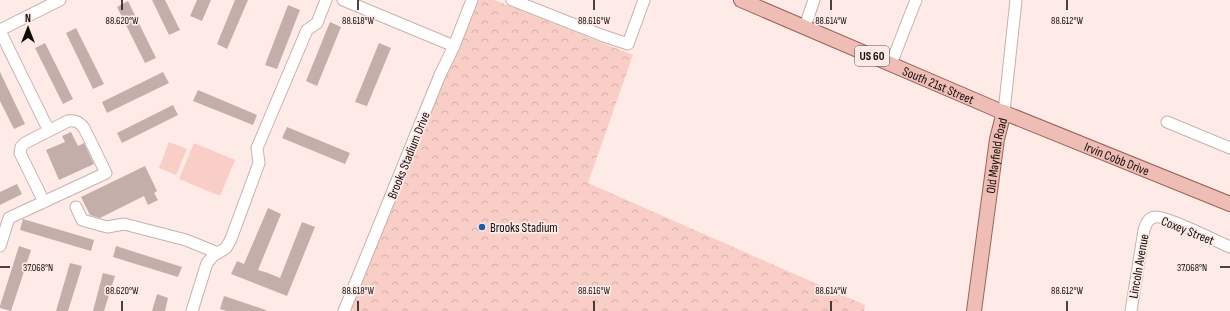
<svg xmlns="http://www.w3.org/2000/svg" width="1230" height="311" font-family="'Sofia Sans Condensed',sans-serif">
	<style>
		.grass { fill: #f9cec6 }
		.forest { fill: url(#forest-crowns) }
		.building { fill: #c3aeaa }
		.lines { fill: none; stroke-linecap: round; stroke-linejoin: round }
		.minor-casing { stroke: #c6b1ad; stroke-width: 13 }
		.major-casing { stroke: #9a6259; stroke-width: 16 }
		.minor { stroke: #fff; stroke-width: 11 }
		.major { stroke: #eebdb5; stroke-width: 14 }
		.ticks { fill: none; stroke: #110a09; stroke-width: 1.5 }
		.poi-dot { fill: #1a5dad; stroke: #feebe8; stroke-width: 1.5 }
		.labels { text-anchor: middle; stroke-width: 3.5; stroke-linejoin: round; paint-order: stroke }
		.shield { fill: #feebe8; stroke: #584e4c; stroke-width: 1 }
		.shield-label { font-size: 12px; font-weight: bold; fill: #110a09 }
		.street-label { font-size: 13px; fill: #110a09; stroke: #feebe8 }
		.poi-label { font-size: 13px; fill: #110a09; stroke: #feebe8; text-anchor: start }
		.ticks-label { font-size: 10px; text-anchor: middle; fill: #110a09; stroke: #feebe8; stroke-width: 3.5; stroke-linejoin: round; paint-order: stroke }
	</style>
	<defs>
		<pattern id="forest-crowns" width="20" height="18" patternUnits="userSpaceOnUse"><rect width="20" height="18" fill="#f9cec6"/><path d="M2 6a3 3 0 1 1 6 0M12 15a3 3 0 1 1 6 0" fill="none" stroke="#d4b0a9"/></pattern>
	</defs>
	<rect width="100%" height="100%" fill="#feebe8"/>
	<path class="grass" d="M169 142 187 149 176 175 159 168Z
		M194 143 235 160 220 196 179 179Z"/>
	<path class="forest" d="M477 0H494L633 55 588 183 865 305 864 311H349Z"/>
	<path class="building" d="M152 0H165L180 30 169 35Z
		M197 0H211L202 21 190 16Z
		M235 0H248L227 49 217 44Z
		M128 1 156 58 145 63 117 7Z
		M288 5 300 10 277 69 265 65Z
		M330 22 341 27 317 86 306 81Z
		M76 28 104 84 93 89 66 33Z
		M45 43 73 99 63 104 35 48Z
		M379 43 391 48 367 106 355 102Z
		M0 72 25 124 14 129 0 101Z
		M163 72 169 83 107 113 102 102Z
		M198 90 257 115 253 125 193 101Z
		M173 105 178 115 122 143 117 133Z
		M287 127 350 153 345 164 282 138Z
		M71 132 78 146 84 143 94 164 59 180 46 150 65 142 62 136Z
		M145 166 157 191 154 193 158 200 148 205 144 196 100 218 90 215 81 197Z
		M17 184 22 194 0 205V192Z
		M268 208 281 214 258 270 268 273 280 278 302 222 315 227 287 296 231 274 237 261 244 264Z
		M23 219 94 240 91 251 20 230Z
		M19 246 31 250 11 311 0 308V306Z
		M116 246 182 267 178 277 113 257Z
		M70 263 82 266 79 276 68 311H56Z
		M103 273 115 276 104 311H93Z
		M157 294 168 298 165 311H152Z
		M224 296 266 310V311H227L220 309Z"/>
	<g class="lines">
		<g class="minor-casing">
			<path id="minor" d="M343 0 454 46
				M512 0 601 35 628 44 644 0
				M805 26 814 0
				M0 30 60 0
				M0 31 49 131
				M891 64 916 0
				M1004 112 1016 0
				M1167 122 1230 148
				M76 207 82 220 107 227 124 224 186 240 218 253
				M0 246 9 218 106 173 84 128C79 122 76 120 68 121L25 143 21 147 20 153 44 202
				M192 311 207 263 213 256 226 248 231 239 259 163 257 148 307 30 317 23 326 0
				M344 311 440 75 454 46 472 0
				M1131 311 1144 230C1146 224 1148 218 1155 217 1164 215 1218 242 1230 247"/>
		</g>
		<g class="major-casing">
			<g id="major">
				<path id="s1" d="M741 0 1000 111 1230 204"/>
				<path id="s2" d="M974 311 995 154 997 139 1004 112"/>
			</g>
		</g>
		<use href="#minor" class="minor"/>
		<use href="#major" class="major"/>
	</g>
	<path class="ticks" d="M122 0V10M358 0V10M594 0V10M831 0V10M1067 0V10M0 267H10M1220 267H1230M122 301V311M358 301V311M594 301V311M831 301V311M1067 301V311"/>
	<circle class="poi-dot" cx="482" cy="227" r="4"/>
	<g class="labels">
		<rect class="shield" x="855" y="46" width="34" height="20" rx="3"/>
		<g class="shield-label">
			<text x="872" y="60">US 60</text>
		</g>
		<g class="street-label">
			<text dy="5" stroke="none"><textPath href="#s1" startOffset="215">South 21st Street</textPath></text>
			<text transform="translate(408 155) rotate(-68)" y="5">Brooks Stadium Drive</text>
			<text dy="5" stroke="none"><textPath href="#s2" startOffset="157">Old Mayfield Road</textPath></text>
			<text dy="5" stroke="none"><textPath href="#s1" startOffset="408">Irvin Cobb Drive</textPath></text>
			<text transform="translate(1188 230) rotate(22)" y="5">Coxey Street</text>
			<text transform="translate(1138 266) rotate(-80)" y="5">Lincoln Avenue</text>
		</g>
		<g class="poi-label">
			<text x="490" y="232">Brooks Stadium</text>
		</g>
	</g>
	<g class="ticks-label">
		<text x="122" y="24">88.620°W</text>
		<text x="358" y="24">88.618°W</text>
		<text x="594" y="24">88.616°W</text>
		<text x="831" y="24">88.614°W</text>
		<text x="1067" y="24">88.612°W</text>
		<text x="38" y="271">37.068°N</text>
		<text x="1192" y="271">37.068°N</text>
		<text x="122" y="294">88.620°W</text>
		<text x="358" y="294">88.618°W</text>
		<text x="594" y="294">88.616°W</text>
		<text x="831" y="294">88.614°W</text>
		<text x="1067" y="294">88.612°W</text>
	</g>
	<g transform="translate(28 28)" stroke="#feebe8" stroke-width="3" paint-order="stroke">
	<path d="M0-3L7 15L0 10L-7 15Z" fill="#110a09"/>
	<text y="-6" font-size="11" font-weight="bold" text-anchor="middle" fill="#110a09">N</text>
	</g>
</svg>
